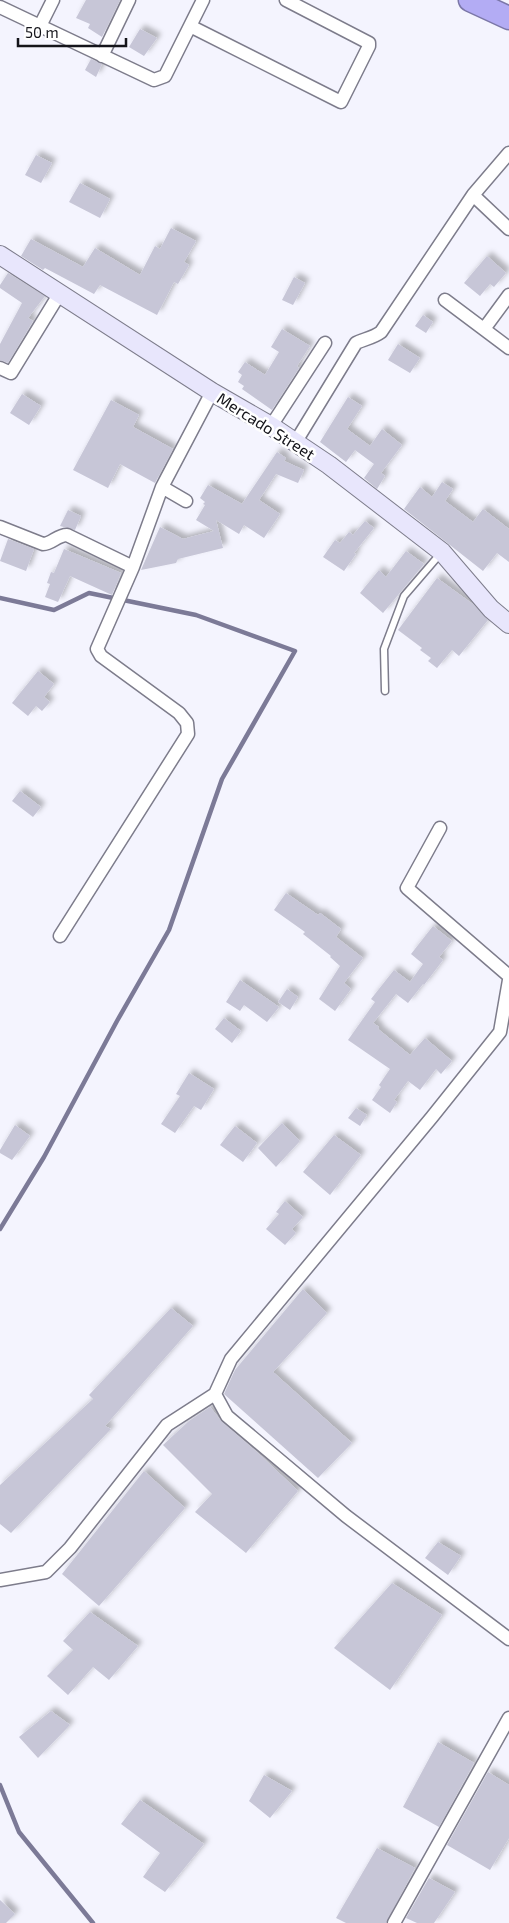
<svg xmlns="http://www.w3.org/2000/svg" width="509" height="1923" font-family="'Exo 2',sans-serif">
	<style>
		.lines { fill: none; stroke-linecap: round; stroke-linejoin: round }
		.stream { stroke: #7c7a97; stroke-width: 4.5 }
		.building { fill: #c7c6d7; filter: url(#shadow) }
		.lane-casing { stroke: #7d7c8b; stroke-width: 9 }
		.street-casing { stroke: #7d7c8b; stroke-width: 15 }
		.secondary-casing { stroke: #7d7c8b; stroke-width: 20 }
		.highway-casing { stroke: #7b77a8; stroke-width: 25 }
		.lane { stroke: #fff; stroke-width: 6 }
		.street { stroke: #fff; stroke-width: 12 }
		.secondary { stroke: #e8e6fc; stroke-width: 18 }
		.highway { stroke: #b3acf4; stroke-width: 22 }
		.labels { text-anchor: middle; stroke-width: 5; stroke-linejoin: round; paint-order: stroke }
		.street-label { font-size: 16px; fill: #14141a; stroke: #fff }
	</style>
	<defs>
		<filter id="shadow"><feDropShadow dx="4.5" dy="-4.5" stdDeviation="2.5" flood-color="#0004"/></filter>
	</defs>
	<rect width="100%" height="100%" fill="#f4f4fe"/>
	<g class="lines">
		<path class="stream" d="M0 598 54 610 89 593 196 615 295 651 222 779 169 930 117 1021 44 1157 0 1229
			M0 1785 19 1832 93 1923"/>
	</g>
	<path class="building" d="M86 0H120L102 37 88 28 90 24 76 18Z
		M140 29 157 38 144 56 129 47Z
		M91 59 102 64 96 77 85 70Z
		M36 155 52 163 41 183 25 175Z
		M80 183 110 199 100 218 69 202Z
		M171 228 196 241 184 262 189 265 178 284 174 282 157 315 100 285 94 294 45 268 43 270 21 256 31 239 83 267 95 248 140 275 155 246 160 249Z
		M487 256 506 273 494 287 490 284 480 296 464 283Z
		M8 273 45 296 28 318 33 321 8 363 0 360V344L22 303 0 288V285Z
		M294 277 305 283 293 305 282 300Z
		M423 315 433 322 426 333 415 326Z
		M282 329 310 346 297 366 299 368 272 410 242 389 244 386 238 382 242 375 238 372 245 362 265 375 279 352 271 347Z
		M398 344 420 358 410 373 388 360Z
		M22 394 41 406 29 425 10 413Z
		M348 397 362 406 347 429 370 446 382 429 402 445 381 473 385 476 377 489 364 478 374 464 355 450 346 462 320 442Z
		M111 400 139 415 133 427 173 449 155 483 120 464 108 488 73 470Z
		M277 452 286 458 284 461 304 470 298 483 276 474 259 500 280 514 264 538 244 525 239 534 216 520 223 548 178 559 176 563 141 570 160 527 183 539 214 531 196 520 205 505 203 504 205 502 200 498 208 485 242 504Z
		M442 482 453 489 445 501 473 522 483 509 509 529V562L497 553 483 571 404 509 420 487 432 497Z
		M68 510 81 516 75 530 60 526Z
		M365 521 374 528 354 553 356 554 344 571 323 557 335 540 340 543 349 532 353 535Z
		M8 539 34 549 26 571 0 561Z
		M64 549 121 573 112 595 70 576 58 602 45 597 50 584 47 583 51 572 54 573Z
		M406 551 424 564 383 613 360 593 379 570 386 577Z
		M437 578 474 605 488 620 459 656 452 650 437 668 428 661 431 658 420 650 422 648 398 630Z
		M38 671 54 684 44 697 50 702 42 711 36 706 28 716 12 703Z
		M20 791 41 807 33 817 12 801Z
		M286 893 318 915 320 913 341 929 336 937 363 958 344 983 351 989 335 1011 319 999 340 966 330 957 331 956 303 934 305 932 274 910Z
		M433 926 452 941 439 957 443 960 424 985 423 984 408 1003 396 994 373 1023 379 1027 378 1029 410 1055 425 1038 452 1061 441 1074 436 1069 420 1090 408 1081 394 1100 397 1102 390 1113 372 1100 381 1087 379 1085 390 1069 348 1040 375 1002 371 999 394 970 410 982 423 964 411 954Z
		M240 980 279 1007 267 1022 244 1005 240 1011 226 1002Z
		M287 989 298 997 290 1010 278 1002Z
		M224 1018 241 1031 232 1043 215 1029Z
		M189 1073 214 1089 201 1110 194 1106 175 1133 161 1124 180 1096 176 1094Z
		M356 1108 367 1115 360 1126 348 1118Z
		M282 1123 300 1141 276 1167 258 1148Z
		M15 1125 30 1136 12 1160 0 1153V1150Z
		M235 1126 257 1143 243 1162 220 1145Z
		M334 1135 361 1155 330 1195 303 1172Z
		M285 1201 303 1217 292 1229 296 1233 285 1245 266 1229 279 1214 276 1212Z
		M303 1289 327 1313 273 1372 352 1443 318 1478 224 1394 235 1370Z
		M171 1308 193 1326 105 1426 111 1429 11 1533 0 1524V1485L93 1399 89 1395Z
		M210 1407 222 1422 259 1454 298 1491 246 1553 195 1512 212 1494 163 1445 189 1421Z
		M144 1471 185 1508 99 1606 62 1574Z
		M438 1542 461 1556 448 1575 425 1558Z
		M392 1583 442 1615 390 1690 334 1648Z
		M90 1612 138 1646 109 1680 93 1667 68 1695 47 1676 73 1650 63 1641Z
		M51 1711 70 1725 38 1758 19 1737Z
		M438 1742 474 1763 439 1827 403 1807Z
		M488 1772 509 1785V1838L490 1870 447 1845Z
		M264 1775 292 1791 270 1818 249 1801Z
		M140 1800 204 1844 165 1892 143 1877 160 1853 121 1824Z
		M377 1848 415 1868 386 1923H346L336 1918Z
		M429 1878 455 1892 434 1923H417L406 1918Z
		M0 1900 15 1914 6 1923H0Z"/>
	<g class="lines">
		<g class="lane-casing">
			<path id="lane" d="M385 691 384 649 404 596 441 553"/>
		</g>
		<g class="street-casing">
			<path id="street" d="M0 7 154 80 165 76 203 0
				M40 26 53 0
				M190 26 341 102 369 46V43L286 0
				M102 56 129 0
				M509 153 473 195 509 229
				M445 300 509 348
				M484 329 509 295
				M0 368 11 373 60 293
				M271 426 325 343
				M295 443 356 343C364 339 373 338 381 332L473 195
				M162 487 186 501
				M0 527 43 544C52 544 57 535 67 535L133 567
				M440 828 407 888 509 976
				M60 936 188 734 187 723 179 713 101 656 97 649 133 567 162 487 212 392
				M215 1394 227 1416 346 1516 509 1639
				M0 1580 46 1572 70 1548 167 1425 215 1394 231 1359 432 1117 500 1032 509 980
				M394 1923 509 1718"/>
		</g>
		<g class="secondary-casing">
			<path id="secondary" d="M0 255 212 392 271 426 329 465 442 552 491 609 509 624"/>
		</g>
		<g class="highway-casing">
			<path id="highway" d="M470 0 509 18"/>
		</g>
		<use href="#lane" class="lane"/>
		<use href="#street" class="street"/>
		<use href="#secondary" class="secondary"/>
		<use href="#highway" class="highway"/>
	</g>
	<g class="labels">
		<g class="street-label">
			<text transform="translate(266 426) rotate(32)" y="6">Mercado Street</text>
		</g>
	</g>
	<path d="M18 38v8h108v-8" fill="none" stroke="#14141a" stroke-width="2.5"/>
	<text x="25" y="38" font-size="15" fill="#14141a" stroke="#ffffff" stroke-width="4" paint-order="stroke">50 m</text>
</svg>
